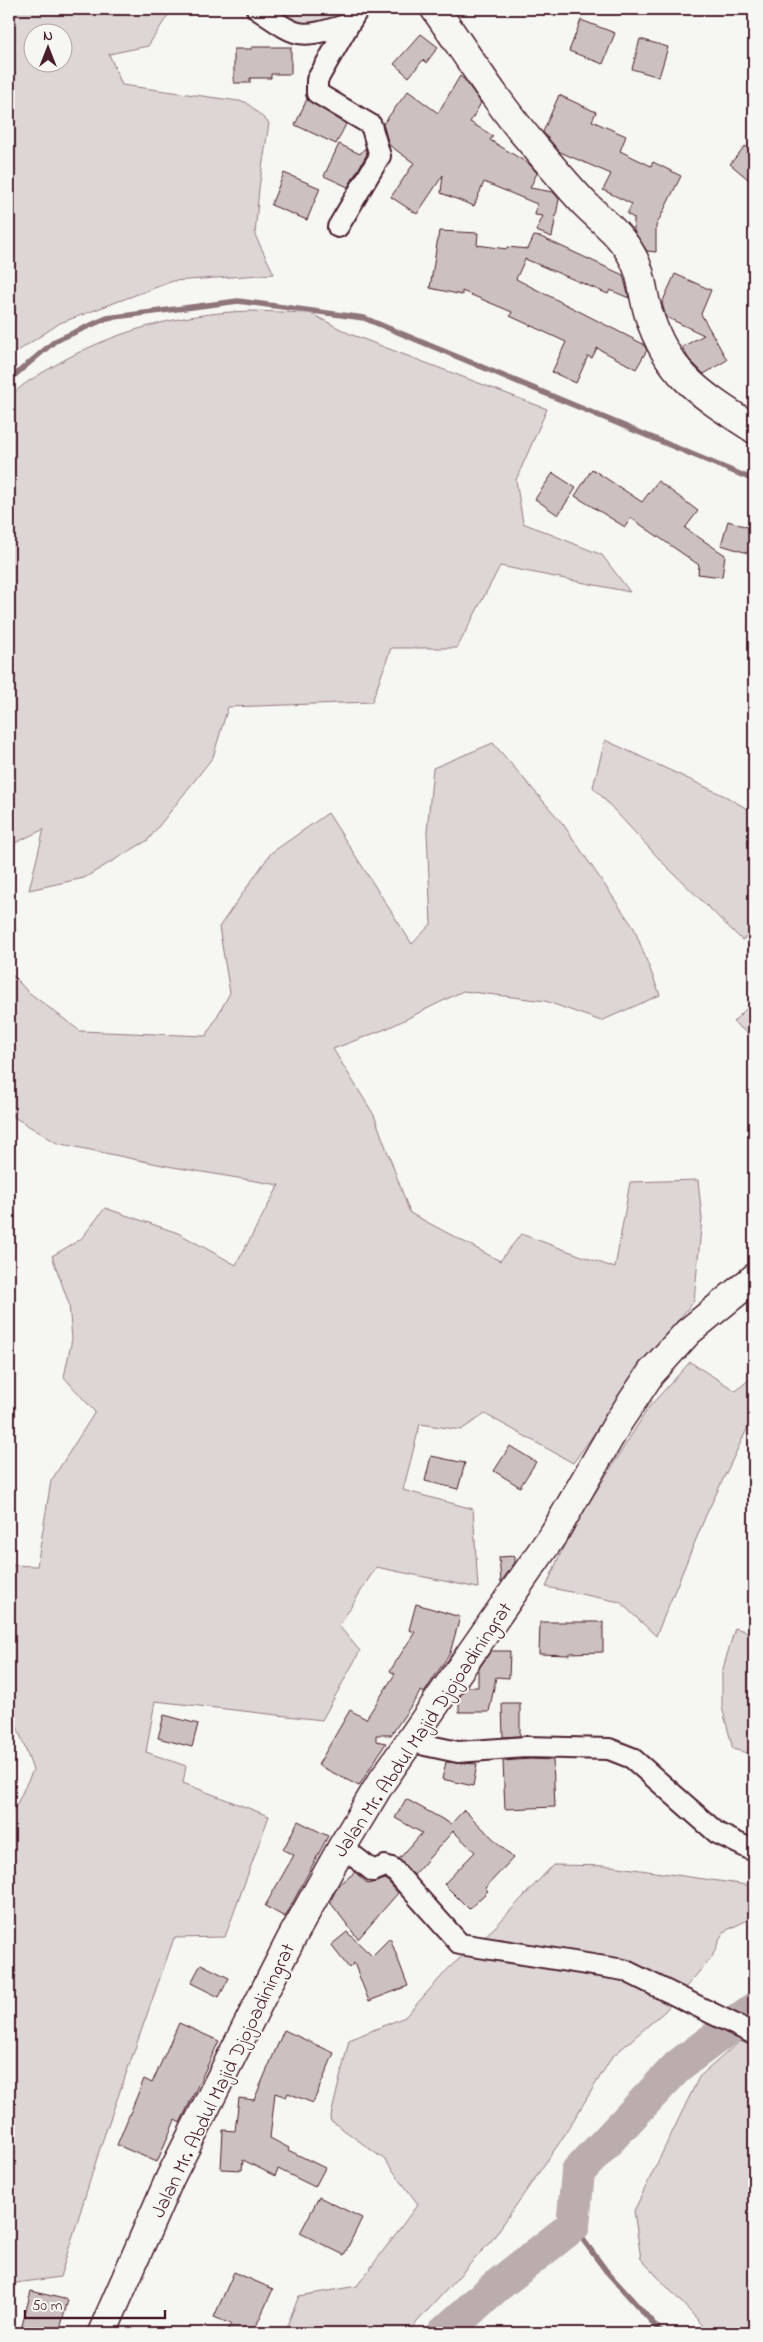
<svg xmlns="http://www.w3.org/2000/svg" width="763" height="2342" font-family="'Indie Flower',sans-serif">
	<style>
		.green { fill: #ddd6d5; stroke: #947a80; fill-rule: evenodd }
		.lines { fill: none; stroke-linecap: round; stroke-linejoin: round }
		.stream { stroke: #8e747a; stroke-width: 5.5 }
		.river { stroke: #bbadae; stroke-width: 34 }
		.building { fill: #ccc1c0; stroke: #4a1f2b }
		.street-casing { stroke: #4a1f2b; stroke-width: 24 }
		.secondary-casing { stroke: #4a1f2b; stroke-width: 31 }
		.street { stroke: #f6f6f2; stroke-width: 20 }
		.secondary { stroke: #f6f6f2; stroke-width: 28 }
		.labels { text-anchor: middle; stroke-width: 4; stroke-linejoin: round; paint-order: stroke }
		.street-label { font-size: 20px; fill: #4a1f2b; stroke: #f6f6f2 }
	</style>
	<rect width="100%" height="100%" fill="#f6f6f2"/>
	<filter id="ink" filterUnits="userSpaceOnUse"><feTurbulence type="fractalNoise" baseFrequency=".02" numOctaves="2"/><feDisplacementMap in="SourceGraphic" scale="10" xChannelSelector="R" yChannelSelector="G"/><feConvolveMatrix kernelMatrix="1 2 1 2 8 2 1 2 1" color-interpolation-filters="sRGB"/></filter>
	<g filter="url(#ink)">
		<path class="green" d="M9 9H172L148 46 109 54 122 85 246 102 269 123 259 188 255 235 274 274 173 281 60 323 9 357ZM32 32H62V62H32Z
			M271 9H348L340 22 295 25Z
			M251 311 310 313 350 334 547 409 516 480 523 523 602 555 630 592 500 566 457 648H391L372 702 228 707 213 757 148 840 84 878 29 890 44 829 9 846V398C20 385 37 376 52 367 112 331 181 313 251 311Z
			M605 740 727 797 754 813V932L742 940 663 863 593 787Z
			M493 743 563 824 634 928 660 995 601 1021 545 1001 463 991 388 1028 333 1049 374 1115 410 1213 500 1261 521 1234 615 1268 630 1182 698 1180 702 1219 694 1301 660 1343 573 1463 485 1414 461 1430 420 1424 403 1490 473 1509 478 1588 376 1567 339 1626 360 1651 322 1720 155 1701 146 1752 186 1766 183 1783 269 1816 225 1937 174 1938 102 2142 60 2277 9 2284V1815L14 1810 33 1770 9 1704V1565L37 1566 51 1481 95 1412 64 1377 72 1339 69 1304 52 1256 81 1239 105 1208 178 1233 236 1265 279 1185 167 1166 57 1143 9 1114V971L27 991 80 1031 206 1036 230 993 219 927 271 853 328 813 412 944 431 924 427 832 433 768Z
			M754 1001V1038L733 1022Z
			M690 1362 736 1391 754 1375V1427L749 1425 706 1515 656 1636 620 1602 546 1587 568 1536 649 1407Z
			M735 1628 754 1634V1755L733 1749 722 1707V1672Z
			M553 1865 612 1866 754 1886V1917L723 1932 712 1957 665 2011 612 2057 562 2139 492 2240 407 2333H284L299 2296 357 2286 418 2204 385 2160 330 2120 349 2040 405 2017 449 1968 495 1927Z
			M740 2041 754 2048V2333H710L641 2259 634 2211 699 2077Z"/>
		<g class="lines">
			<path class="stream" d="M9 380 55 341 107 318 238 301 364 318 754 480
				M573 2226 607 2272 662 2333"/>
			<path class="river" d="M444 2333 494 2288 573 2226 578 2172 679 2065 754 2009"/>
		</g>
		<path class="building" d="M581 20 615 33 603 64 569 51Z
			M421 34 438 47 426 63 423 60 409 77 394 64Z
			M640 39 668 47 659 77 632 69Z
			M252 47H291V74H271V78H250V83H234V49H252Z
			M460 76 464 79 481 103 470 122 493 136 490 140 529 164 537 173 530 188 553 192 559 199 552 237 536 231 543 216 535 215 537 204 484 182 474 206 441 193 443 175 417 214 391 197 414 163 389 145 383 124 408 91 438 113Z
			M559 95 596 112 592 121 626 136 620 151 651 166 653 162 681 176 656 226V252L647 251 634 231V218L627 214 632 204 603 190 611 174 560 152 543 132Z
			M307 99 346 124 336 144 295 125Z
			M339 144 360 154 365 148 367 154 348 187 324 176Z
			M745 146 754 153V184L730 164Z
			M284 173 320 188 307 220 271 205Z
			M439 231 478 233 477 245 507 249V247L528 249 534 236 541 237 623 275 629 298 610 290 608 294 525 259 516 279 643 344 647 350 636 369 597 348 592 358 588 356 576 383 552 372 566 342 510 316 512 312 462 291V295L430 288Z
			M675 274 711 290 701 314 727 360 704 374 689 359 682 347 704 335 666 317 662 303Z
			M592 469 642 502 658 481 698 511 685 528 725 555 722 577 698 574 699 565 631 518 625 527 575 496Z
			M553 473 576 488 558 515 535 499Z
			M728 521 754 529V555L721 545Z
			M510 1446 536 1462 520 1487 494 1471Z
			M431 1456 465 1463 458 1489 425 1481Z
			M515 1556V1562L501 1582 499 1557Z
			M416 1604 460 1617 450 1653 424 1693 421 1691 391 1735H376V1741L386 1743 359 1786 318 1765 350 1710 366 1719 395 1674 390 1671 415 1632 409 1630Z
			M540 1622H603V1652L569 1653V1655L539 1654Z
			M491 1651H510L509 1678 496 1677 489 1712H459V1698L466 1687H478V1670Z
			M502 1703H520V1736L503 1737Z
			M164 1715 198 1724 192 1747 158 1738Z
			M530 1759 553 1760 555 1807 505 1809 503 1761Z
			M446 1762 477 1764 473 1786 442 1779Z
			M406 1799 451 1824 464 1810 513 1858 485 1888 488 1891 469 1909 444 1884 475 1852 453 1831 414 1875 399 1859 422 1833 395 1818Z
			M298 1821 328 1836 285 1917 265 1906 294 1855 283 1850Z
			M355 1872 368 1884 386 1879 398 1893 358 1939 330 1902 338 1886Z
			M347 1932 372 1956 390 1938 408 1986 369 2001 354 1963 349 1968 331 1945Z
			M201 1964 229 1978 219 1997 191 1983Z
			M179 2023 219 2041 180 2123 175 2120 157 2162 117 2145 144 2079 152 2083Z
			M284 2030 334 2053 313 2103 288 2093 286 2097 275 2093 270 2138 289 2148 288 2150 325 2168 315 2187 278 2169 275 2176 243 2160 242 2170 221 2169 223 2130 235 2131 239 2098 254 2100Z
			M319 2197 362 2218 344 2255 300 2233Z
			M234 2272 273 2289 253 2333H225L231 2324 214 2317Z
			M31 2291 68 2300 59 2333H20Z"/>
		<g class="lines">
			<g class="street-casing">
				<path id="street" d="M257 9C301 39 298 39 349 24L358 9
					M338 227 380 156 371 125 317 93V80L349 24
					M414 1735 425 1745 458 1752 526 1747 609 1749 632 1758 717 1833 754 1851
					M342 1847 373 1871 385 1866 392 1868 460 1944 624 1970 754 2034"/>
			</g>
			<g class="secondary-casing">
				<path id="secondary" d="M435 9C466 53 495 100 530 141 548 162 566 184 585 204 601 220 620 234 631 254 643 273 642 294 649 315 668 376 704 396 754 429
					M102 2333 170 2178 291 1939 342 1847 380 1784 555 1532 619 1421 651 1373 688 1332 754 1278"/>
			</g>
			<use href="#street" class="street"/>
			<use href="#secondary" class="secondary"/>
		</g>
	</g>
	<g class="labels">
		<g class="street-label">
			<text transform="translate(422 1729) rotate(-56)" y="7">Jalan Mr. Abdul Majid Djojoadiningrat</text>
			<text transform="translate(222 2080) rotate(-64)" y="7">Jalan Mr. Abdul Majid Djojoadiningrat</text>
		</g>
	</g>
	<rect width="763" height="2342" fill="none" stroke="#f6f6f2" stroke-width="30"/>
	<rect x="15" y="15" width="733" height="2312" fill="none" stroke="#4a1f2b" stroke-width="2" filter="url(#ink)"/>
	<g transform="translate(48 48)"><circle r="24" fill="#f6f6f2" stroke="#b1a0a2"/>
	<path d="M0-4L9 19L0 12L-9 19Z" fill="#4a1f2b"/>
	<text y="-8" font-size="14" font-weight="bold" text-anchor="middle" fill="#4a1f2b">N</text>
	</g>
	<path d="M25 2310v8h140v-8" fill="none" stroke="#4a1f2b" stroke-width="2.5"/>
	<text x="32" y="2310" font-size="15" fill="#4a1f2b" stroke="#f6f6f2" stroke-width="4" paint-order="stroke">50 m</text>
</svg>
